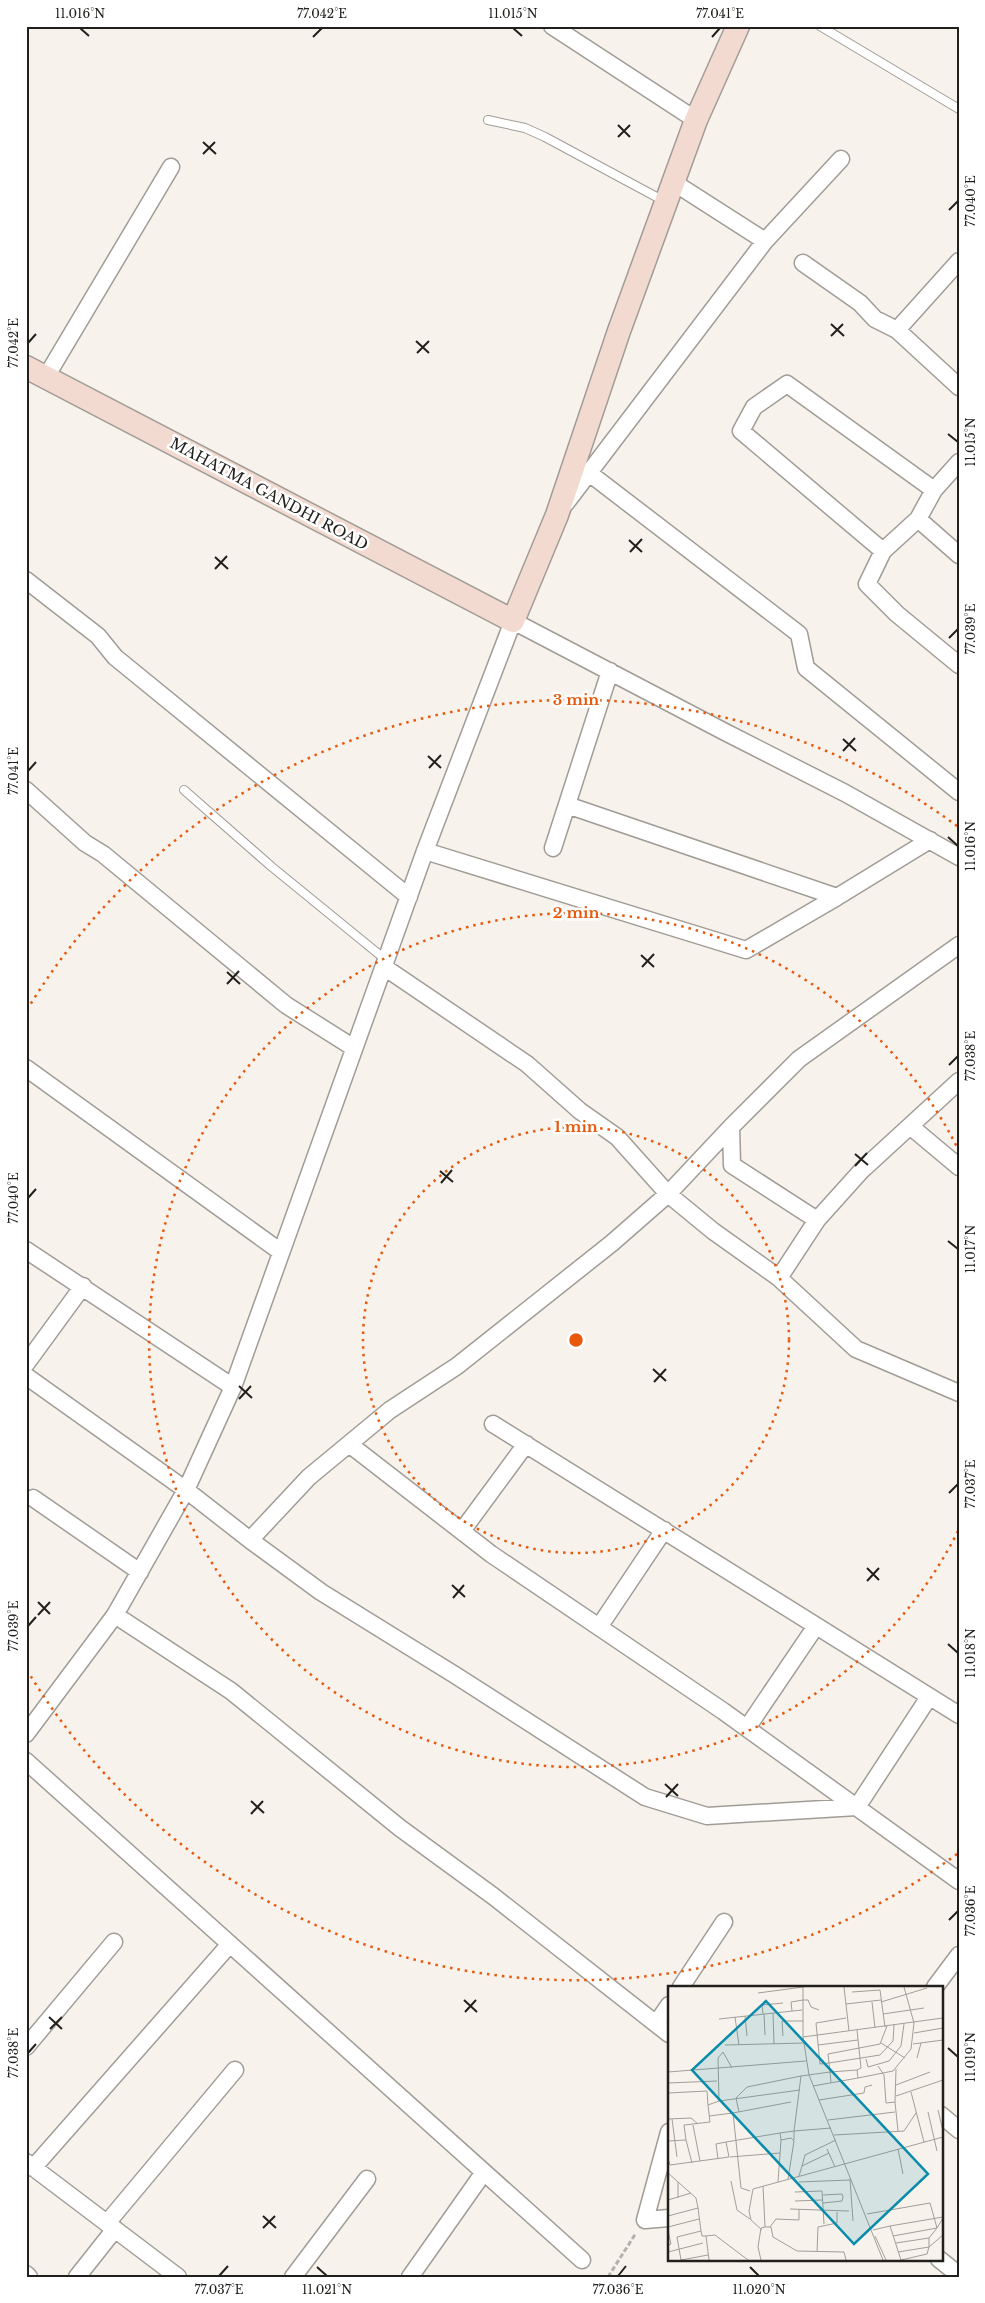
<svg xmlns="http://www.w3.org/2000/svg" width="985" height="2303" font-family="'Libre Baskerville',serif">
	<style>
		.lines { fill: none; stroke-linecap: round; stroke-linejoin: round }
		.lane-casing { stroke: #a19c96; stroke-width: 10 }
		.street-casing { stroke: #a19c96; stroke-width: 19 }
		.secondary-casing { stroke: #a19c96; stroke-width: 25 }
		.path { stroke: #b6b1ac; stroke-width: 3; stroke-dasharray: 5 2.5; stroke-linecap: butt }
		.lane { stroke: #fff; stroke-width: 8 }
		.street { stroke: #fff; stroke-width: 16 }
		.secondary { stroke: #f3dad0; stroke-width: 22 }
		.ticks { fill: none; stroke: #22201d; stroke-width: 2 }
		.ring { fill: none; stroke: #e8590c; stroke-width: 2.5; stroke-dasharray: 2.5 5 }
		.labels { text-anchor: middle; stroke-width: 5; stroke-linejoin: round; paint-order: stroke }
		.street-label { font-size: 15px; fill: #22201d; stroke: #fff }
		.inset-road { fill: none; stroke: #a29e99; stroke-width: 1 }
		.view { fill: #098bab; fill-opacity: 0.15; stroke: #098bab; stroke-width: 2.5 }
		.inset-edge { fill: none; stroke: #22201d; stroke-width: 2.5 }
		.centre { fill: #e8590c; stroke: #fff; stroke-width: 2.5 }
		.ring-label { font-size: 15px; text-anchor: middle; font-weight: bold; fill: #e8590c; stroke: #fff; stroke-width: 5; stroke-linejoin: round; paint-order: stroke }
		.neatline { fill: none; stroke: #22201d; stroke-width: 2 }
		.ticks-label { font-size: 12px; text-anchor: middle; fill: #22201d }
	</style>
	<rect width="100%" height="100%" fill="#f8f2ec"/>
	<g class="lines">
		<g class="lane-casing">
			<path id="lane" d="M820 26 959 109
				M488 120 525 128 545 137 664 201
				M184 790 272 867 386 960"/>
		</g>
		<g class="street-casing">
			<path id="street" d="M552 26 696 120
				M673 182 765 241
				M803 263 860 303 875 319 897 330 959 387
				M897 330 959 261
				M46 377 171 167
				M959 462 934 490 918 519 883 551 867 584 897 614 959 665
				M589 473 799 634 806 668 959 792
				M566 503 765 241 841 159
				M918 519 959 555
				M883 551 741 431 754 407 787 384 934 490
				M26 580 98 636 115 657 409 897
				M26 790 85 843 103 854 286 1005 354 1048
				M567 805 837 897 930 840
				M553 848 610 671
				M425 851 746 950 837 897
				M384 967 527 1064 580 1111 617 1137 668 1194 731 1127
				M26 1068 281 1252
				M910 1126 959 1167
				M817 1220 862 1170 959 1081
				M26 1250 233 1387
				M779 1278 856 1349 959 1393
				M26 1364 83 1286
				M26 1376 186 1490 250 1540 309 1477 390 1410 457 1366 612 1243 668 1194 713 1231 779 1278 817 1220 732 1165 731 1127 799 1059 959 945
				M493 1424 959 1715
				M349 1444 491 1554 723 1711 959 1881
				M33 1498 140 1572
				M462 1531 526 1444
				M250 1540 321 1592 455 1675 645 1797 707 1816 857 1807 929 1697
				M115 1615 231 1691 400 1828 493 1896 669 2034
				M599 1627 664 1530
				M747 1728 816 1626
				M26 1734 115 1615 186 1490 233 1387 425 851 513 621 725 732 845 793 959 857
				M26 1761 582 2260
				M681 1987 724 1922
				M935 1987 959 1955
				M656 2024 669 2005
				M26 2047 114 1942
				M941 2115 959 2130
				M669 2132 645 2220 669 2218
				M26 2162 178 2277
				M33 2168 230 1944
				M107 2223 235 2070
				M939 2259 959 2275
				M26 2274 29 2277
				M77 2277 115 2229
				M293 2277 367 2179
				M410 2277 484 2172"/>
		</g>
		<g class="secondary-casing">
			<path id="secondary" d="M26 367 513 621 557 515 619 331 696 120 738 26"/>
		</g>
		<path class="path" d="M608 2277 636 2233"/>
		<use href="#lane" class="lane"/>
		<use href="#street" class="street"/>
		<use href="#secondary" class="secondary"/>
	</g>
	<path class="ticks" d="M80 28 89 36M513 28 522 36M313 37 322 28M712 37 720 28M618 125 630 137M618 137 630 125M203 142 216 154M203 154 215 142M949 210 958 201M831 324 844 336M831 336 843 324M416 341 429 353M28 343 36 334M417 353 429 341M948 434 958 442M629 540 642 552M630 552 642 539M215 557 228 569M215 569 227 556M949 638 958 629M843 739 856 751M843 751 855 738M428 756 441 768M429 768 441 755M28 771 36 762M948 837 958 846M641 955 654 967M642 967 654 954M227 972 240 984M227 984 239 971M949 1065 958 1056M855 1154 868 1165M855 1166 867 1153M440 1171 453 1182M441 1183 452 1170M28 1198 36 1189M948 1241 958 1249M653 1369 666 1381M654 1382 666 1369M239 1386 252 1398M239 1399 251 1386M949 1493 958 1484M867 1568 879 1580M867 1581 879 1568M452 1585 465 1597M453 1598 464 1585M38 1602 50 1614M38 1615 50 1602M28 1626 36 1617M948 1644 958 1653M665 1784 678 1796M666 1797 678 1784M251 1801 264 1813M251 1814 263 1801M949 1920 958 1911M464 2000 477 2012M465 2012 476 2000M49 2017 62 2029M50 2029 62 2017M948 2048 958 2057M28 2053 36 2044M263 2216 276 2228M263 2228 275 2216M317 2267 327 2276M750 2267 759 2276M219 2276 228 2266M618 2276 626 2266"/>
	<g class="ring">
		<circle cx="576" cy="1340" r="213"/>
		<path d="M958 1531A427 427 0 1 1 958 1149"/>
		<path d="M957 1854A640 640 0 0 1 27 1670M27 1010A640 640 0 0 1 957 826"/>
	</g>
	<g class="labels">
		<g class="street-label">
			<text transform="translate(269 494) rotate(28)" y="5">MAHATMA GANDHI ROAD</text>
		</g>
	</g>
	<g transform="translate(668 1986)">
		<rect width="275" height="275" fill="#f8f2ec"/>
		<path class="inset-road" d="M176 1 181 45M184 6 212 4 217 41M90 7 135 1V51L141 89 215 274M204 16 207 42M213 16 259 2M178 18 213 14M124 25 123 16 135 14H140L143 21 151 24M105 27 106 58M95 28 94 19 115 17M96 28 97 49M215 28 256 22M77 30 79 50M67 31 71 59M178 32 148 37 152 78 161 77 162 86 189 84M51 33 134 24M219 40 212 58 160 68 161 77 212 69 225 55 226 39M246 47 275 42M115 50 114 35H135M135 51 275 32M213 57 237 72M245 58 275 54M57 59 136 57M150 59 190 54M249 72 253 57M198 73 200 81 221 75 233 60 236 38M210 80 216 89 218 117 227 116 230 145M64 82 55 66 50 72 51 115 132 104M0 86 138 75M190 92 225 85 243 63 246 37 236 1M0 97 49 95M228 99 262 86M145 100 190 92 189 84 193 82 189 44M243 106 256 156M0 107 39 105 40 119M228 110 275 94M151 114 196 107 197 101 204 99M227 116 228 83M270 124 275 145M71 126 68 112 79 101 133 90M260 126 269 165M65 127 123 116M41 130 65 127 73 202 82 205M0 133 23 132 30 138M4 133 9 171M160 134 227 126M25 139 32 175M166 149 236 145 248 127M18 154 24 177M126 154V145L163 142M0 155 18 154 16 139 42 136 40 119 51 115M159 163 167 181M230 163 235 188M62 171 112 167M0 173 2 179 61 171 58 156 112 147M50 173 48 158 58 156M134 180 137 169 168 154M0 187 28 212 30 222M131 190 134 180 161 167M120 193 126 155 123 152 113 154 112 147 126 145 133 90 162 86 163 97M182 193 185 235M63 195 69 224 82 233M110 196 113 154M131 196 182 194M127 206 154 205 156 238M155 209 174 208 175 211 174 215 155 217M10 212V196M0 214 23 207M127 215 154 214M122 223 181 225M199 228 262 217 269 242 261 252 228 257M0 230 30 222 33 245M0 241 31 233M97 241H103L105 251 129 265 176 266 178 274M102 241 108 233 131 234V223M94 244 83 234 81 225 85 203 275 151M205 244 222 240M0 245 3 258 0 259M207 250 218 274M225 250 269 242 275 232M0 266 35 257M149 266 150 241 169 237V226M230 266 261 261V252M13 274 9 251 33 245 34 250H38M13 274 40 269M41 274 38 250 47 249 80 274M93 274 90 261 93 242 97 241 95 200M233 274 222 240 275 231M233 274 259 268 261 261 275 249"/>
		<path class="view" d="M98 15 260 188 186 258 24 84Z"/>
		<rect width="275" height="275" class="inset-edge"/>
	</g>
	<circle cx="576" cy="1340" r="8" class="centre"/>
	<g class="ring-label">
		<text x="576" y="705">3 min</text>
		<text x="576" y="918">2 min</text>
		<text x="576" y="1132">1 min</text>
	</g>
	<rect width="985" height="2303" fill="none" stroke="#ffffff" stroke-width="55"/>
	<rect x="28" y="28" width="930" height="2248" class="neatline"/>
	<g class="ticks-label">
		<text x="80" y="18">11.016°N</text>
		<text x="322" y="18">77.042°E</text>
		<text x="513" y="18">11.015°N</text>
		<text x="720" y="18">77.041°E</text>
		<text transform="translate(971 201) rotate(-90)" y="4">77.040°E</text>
		<text transform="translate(14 343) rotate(-90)" y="4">77.042°E</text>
		<text transform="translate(971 442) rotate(-90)" y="4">11.015°N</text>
		<text transform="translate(971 629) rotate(-90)" y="4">77.039°E</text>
		<text transform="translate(14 771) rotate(-90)" y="4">77.041°E</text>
		<text transform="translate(971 846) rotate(-90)" y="4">11.016°N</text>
		<text transform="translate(971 1056) rotate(-90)" y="4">77.038°E</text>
		<text transform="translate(14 1198) rotate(-90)" y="4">77.040°E</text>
		<text transform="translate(971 1249) rotate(-90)" y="4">11.017°N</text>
		<text transform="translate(971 1484) rotate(-90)" y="4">77.037°E</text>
		<text transform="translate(14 1626) rotate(-90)" y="4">77.039°E</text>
		<text transform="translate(971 1653) rotate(-90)" y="4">11.018°N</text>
		<text transform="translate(971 1911) rotate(-90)" y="4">77.036°E</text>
		<text transform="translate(14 2053) rotate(-90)" y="4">77.038°E</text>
		<text transform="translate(971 2057) rotate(-90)" y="4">11.019°N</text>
		<text x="219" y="2294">77.037°E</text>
		<text x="327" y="2294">11.021°N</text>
		<text x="618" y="2294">77.036°E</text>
		<text x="759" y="2294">11.020°N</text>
	</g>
</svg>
